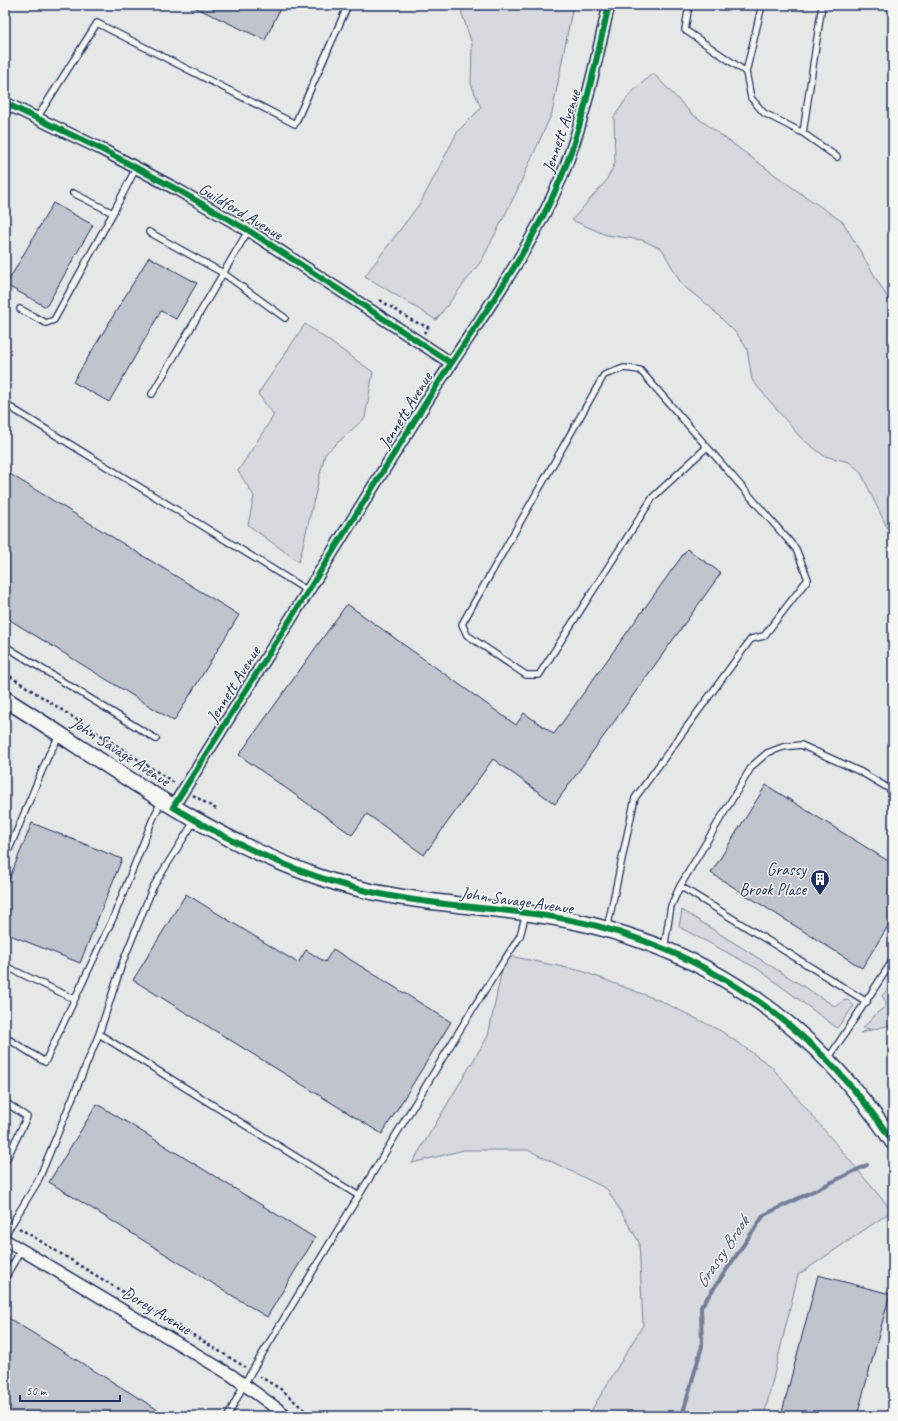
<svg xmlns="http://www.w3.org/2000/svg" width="898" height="1421" font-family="Caveat,sans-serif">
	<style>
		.built { fill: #e6e7e7; fill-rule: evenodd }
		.green { fill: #d6d9dd; stroke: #78849e }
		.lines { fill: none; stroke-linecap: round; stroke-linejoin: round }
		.stream { stroke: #717e99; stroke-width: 4 }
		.building { fill: #c0c4cd; stroke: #1b2f5e }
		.service-casing { stroke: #1b2f5e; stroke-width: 8 }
		.minor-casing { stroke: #1b2f5e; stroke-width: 14 }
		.secondary-casing { stroke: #1b2f5e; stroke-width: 18 }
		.path { stroke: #1b2f5e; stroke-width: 2.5; stroke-dasharray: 3 3; stroke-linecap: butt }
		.service { stroke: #f6f6f2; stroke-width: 5.5 }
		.minor { stroke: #f6f6f2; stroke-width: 11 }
		.secondary { stroke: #f6f6f2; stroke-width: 15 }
		.cycleway-casing { stroke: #f6f6f2; stroke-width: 8 }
		.cycleway { stroke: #00873e; stroke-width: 6 }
		.labels { text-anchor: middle; stroke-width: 3; stroke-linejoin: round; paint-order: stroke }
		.street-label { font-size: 17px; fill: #1b2f5e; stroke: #f6f6f2 }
		.poi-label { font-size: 17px; fill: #1b2f5e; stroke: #f6f6f2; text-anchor: end }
		.water-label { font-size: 18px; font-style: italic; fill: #46567b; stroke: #f6f6f2 }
	</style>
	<rect width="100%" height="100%" fill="#f6f6f2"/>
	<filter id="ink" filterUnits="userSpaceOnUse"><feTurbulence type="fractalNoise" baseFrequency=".025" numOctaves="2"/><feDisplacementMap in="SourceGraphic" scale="8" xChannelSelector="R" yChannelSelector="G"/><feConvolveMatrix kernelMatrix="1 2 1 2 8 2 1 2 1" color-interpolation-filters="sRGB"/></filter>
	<g filter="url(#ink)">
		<path class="built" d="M5 5H459L472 44 471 84 481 108 458 131 421 202 365 275 482 260 515 195 552 113 573 5H893V307L843 222 793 188 691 113 653 73 614 117 615 163 606 181 573 220 606 235 643 240 662 249 682 285 709 306 737 334 747 349 752 380 800 437 824 456 849 462 860 471 893 540V982L882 996 886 1002 885 1007 878 1012 863 1028 871 1029 869 1030 893 1024V1416H764L798 1275 892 1211 820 1123 771 1066 721 1031 661 1001 582 971 505 955 488 1036 412 1163 464 1150H528L606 1189 639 1242 643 1325 588 1416H5ZM274 415 365 418 325 454 299 561 248 525 254 496 238 471Z"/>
		<path class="green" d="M459 5H573L552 113 515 195 482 260 436 320 365 276 421 202 458 131 481 108 471 84 472 44Z
			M653 73 691 113 793 188 843 222 893 307V540L860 471 849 462 824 456 800 437 752 380 747 349 737 334 709 306 682 285 662 249 642 240 606 235 572 220 606 181 615 163 614 117 629 95Z
			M305 324 373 372 365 418 325 454 299 562 248 525 254 496 238 471 274 415 258 394Z
			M682 910 836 1007 843 1001 848 1000 854 1006 837 1028 758 969 679 927Z
			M505 955 582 971 661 1001 721 1031 771 1066 892 1211 798 1275 764 1416H588L643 1325 639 1242 607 1189 528 1150H464L412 1163 488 1036Z
			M893 982V1024L860 1033 870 1029 863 1028 878 1012 885 1007 886 1002 882 996Z"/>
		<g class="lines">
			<path class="stream" d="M682 1416 702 1346 701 1307 764 1215 867 1165"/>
		</g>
		<path class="building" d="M190 5H282L265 40Z
			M53 203 93 225 46 307 6 285Z
			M149 257 197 283 176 319 161 311 109 402 73 382Z
			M5 471 239 615 174 721 5 617Z
			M687 549 721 573 555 804 493 759 424 855 367 814 352 835 239 755 347 604 516 725 524 713 554 734Z
			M766 785 893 864V918L862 968 711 873Z
			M32 823 122 859 80 963 5 933V889Z
			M186 894 298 963 306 950 325 962 333 949 451 1022 382 1134 133 980Z
			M97 1104 315 1238 267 1317 49 1182Z
			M818 1275 890 1294 857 1416H781Z
			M5 1316 168 1416H11L5 1412Z"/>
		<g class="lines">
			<g class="service-casing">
				<path id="service" d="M689 5 685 30 746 72 751 98 764 113 803 133 822 5
					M746 72 762 5
					M37 118 97 23 295 124 348 5
					M803 133 837 157
					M73 193 113 213 136 168
					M149 232 223 273 285 318
					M20 309 46 323 54 320 113 213
					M152 394 248 231
					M5 404 308 591
					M5 646 156 739
					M5 859 49 754 60 735
					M680 886 867 1002
					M607 929 635 798 751 639 764 636 808 579 796 549 640 370 624 368 604 375 462 624 467 635 526 675H539L653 497 707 447
					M664 949 671 906 680 886 752 766 767 753 783 747 801 745 861 772 893 791
					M5 966 74 999
					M99 1034 359 1196
					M5 1037 45 1062 114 916 152 821 162 800
					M828 1059 893 960
					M5 1102 27 1117 5 1162
					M5 1235 38 1181 99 1034 122 964 153 887 195 820
					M5 1278 21 1250
					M228 1416 244 1384 472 1010 520 936 526 913"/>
			</g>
			<g class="minor-casing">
				<path id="minor" d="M5 103 99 148 178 190 251 232 451 363
					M173 807C259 670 344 533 430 396 475 325 528 256 561 178 584 122 595 64 609 5
					M5 1240 231 1375 287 1416"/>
			</g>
			<g class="secondary-casing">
				<path id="secondary" d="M5 699C106 762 202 836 316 876 385 901 456 903 527 913 683 934 806 1011 893 1142"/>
			</g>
			<path class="path" d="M5 87 10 91
				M380 300 413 321 428 327 424 333
				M5 673 176 784
				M193 795 214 808 219 809
				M19 1228 245 1367
				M259 1376 282 1390 311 1416"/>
			<use href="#service" class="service"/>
			<use href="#minor" class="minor"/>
			<use href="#secondary" class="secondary"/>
			<g class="cycleway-casing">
				<path id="cycleway" d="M609 5C595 64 584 122 561 178 528 256 475 325 430 396 344 533 259 670 173 807 238 847 309 880 385 895 455 909 527 908 597 926 723 960 821 1034 893 1142
					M5 103 99 148 178 190 251 232 451 363"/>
			</g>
			<use href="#cycleway" class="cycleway"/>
		</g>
	</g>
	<defs>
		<g id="building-pin" transform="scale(1)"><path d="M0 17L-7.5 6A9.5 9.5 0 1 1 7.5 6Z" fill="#1b2f5e" stroke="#f6f6f2"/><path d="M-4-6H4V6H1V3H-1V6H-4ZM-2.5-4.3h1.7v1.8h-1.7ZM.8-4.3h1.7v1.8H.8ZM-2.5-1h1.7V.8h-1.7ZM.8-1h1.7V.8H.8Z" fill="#fff"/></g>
	</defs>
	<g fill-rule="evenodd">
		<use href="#building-pin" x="820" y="879"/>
	</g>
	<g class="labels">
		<g class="street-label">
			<text transform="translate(561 131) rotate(-71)" y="6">Jennett Avenue</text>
			<text transform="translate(241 211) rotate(31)" y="6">Guildford Avenue</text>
			<text transform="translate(405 410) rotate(-58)" y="6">Jennett Avenue</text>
			<text transform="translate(233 684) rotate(-58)" y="6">Jennett Avenue</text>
			<text transform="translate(121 751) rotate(33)" y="6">John Savage Avenue</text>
			<text transform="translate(517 900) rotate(8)" y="6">John Savage Avenue</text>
			<text transform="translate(157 1310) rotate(31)" y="6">Dorey Avenue</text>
		</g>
		<g class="poi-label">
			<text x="806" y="875">Grassy<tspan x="806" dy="20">Brook Place</tspan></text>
		</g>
		<g class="water-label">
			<text transform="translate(722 1252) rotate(-56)" y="6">Grassy Brook</text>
		</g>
	</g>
	<rect width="898" height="1421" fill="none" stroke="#f6f6f2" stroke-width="20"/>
	<rect x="10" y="10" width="878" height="1401" fill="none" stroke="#1b2f5e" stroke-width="1.5" filter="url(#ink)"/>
	<path d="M20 1395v6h100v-6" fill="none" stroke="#1b2f5e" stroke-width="2"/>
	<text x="26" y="1395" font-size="12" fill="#1b2f5e" stroke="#f6f6f2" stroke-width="3" paint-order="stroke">50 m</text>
</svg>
